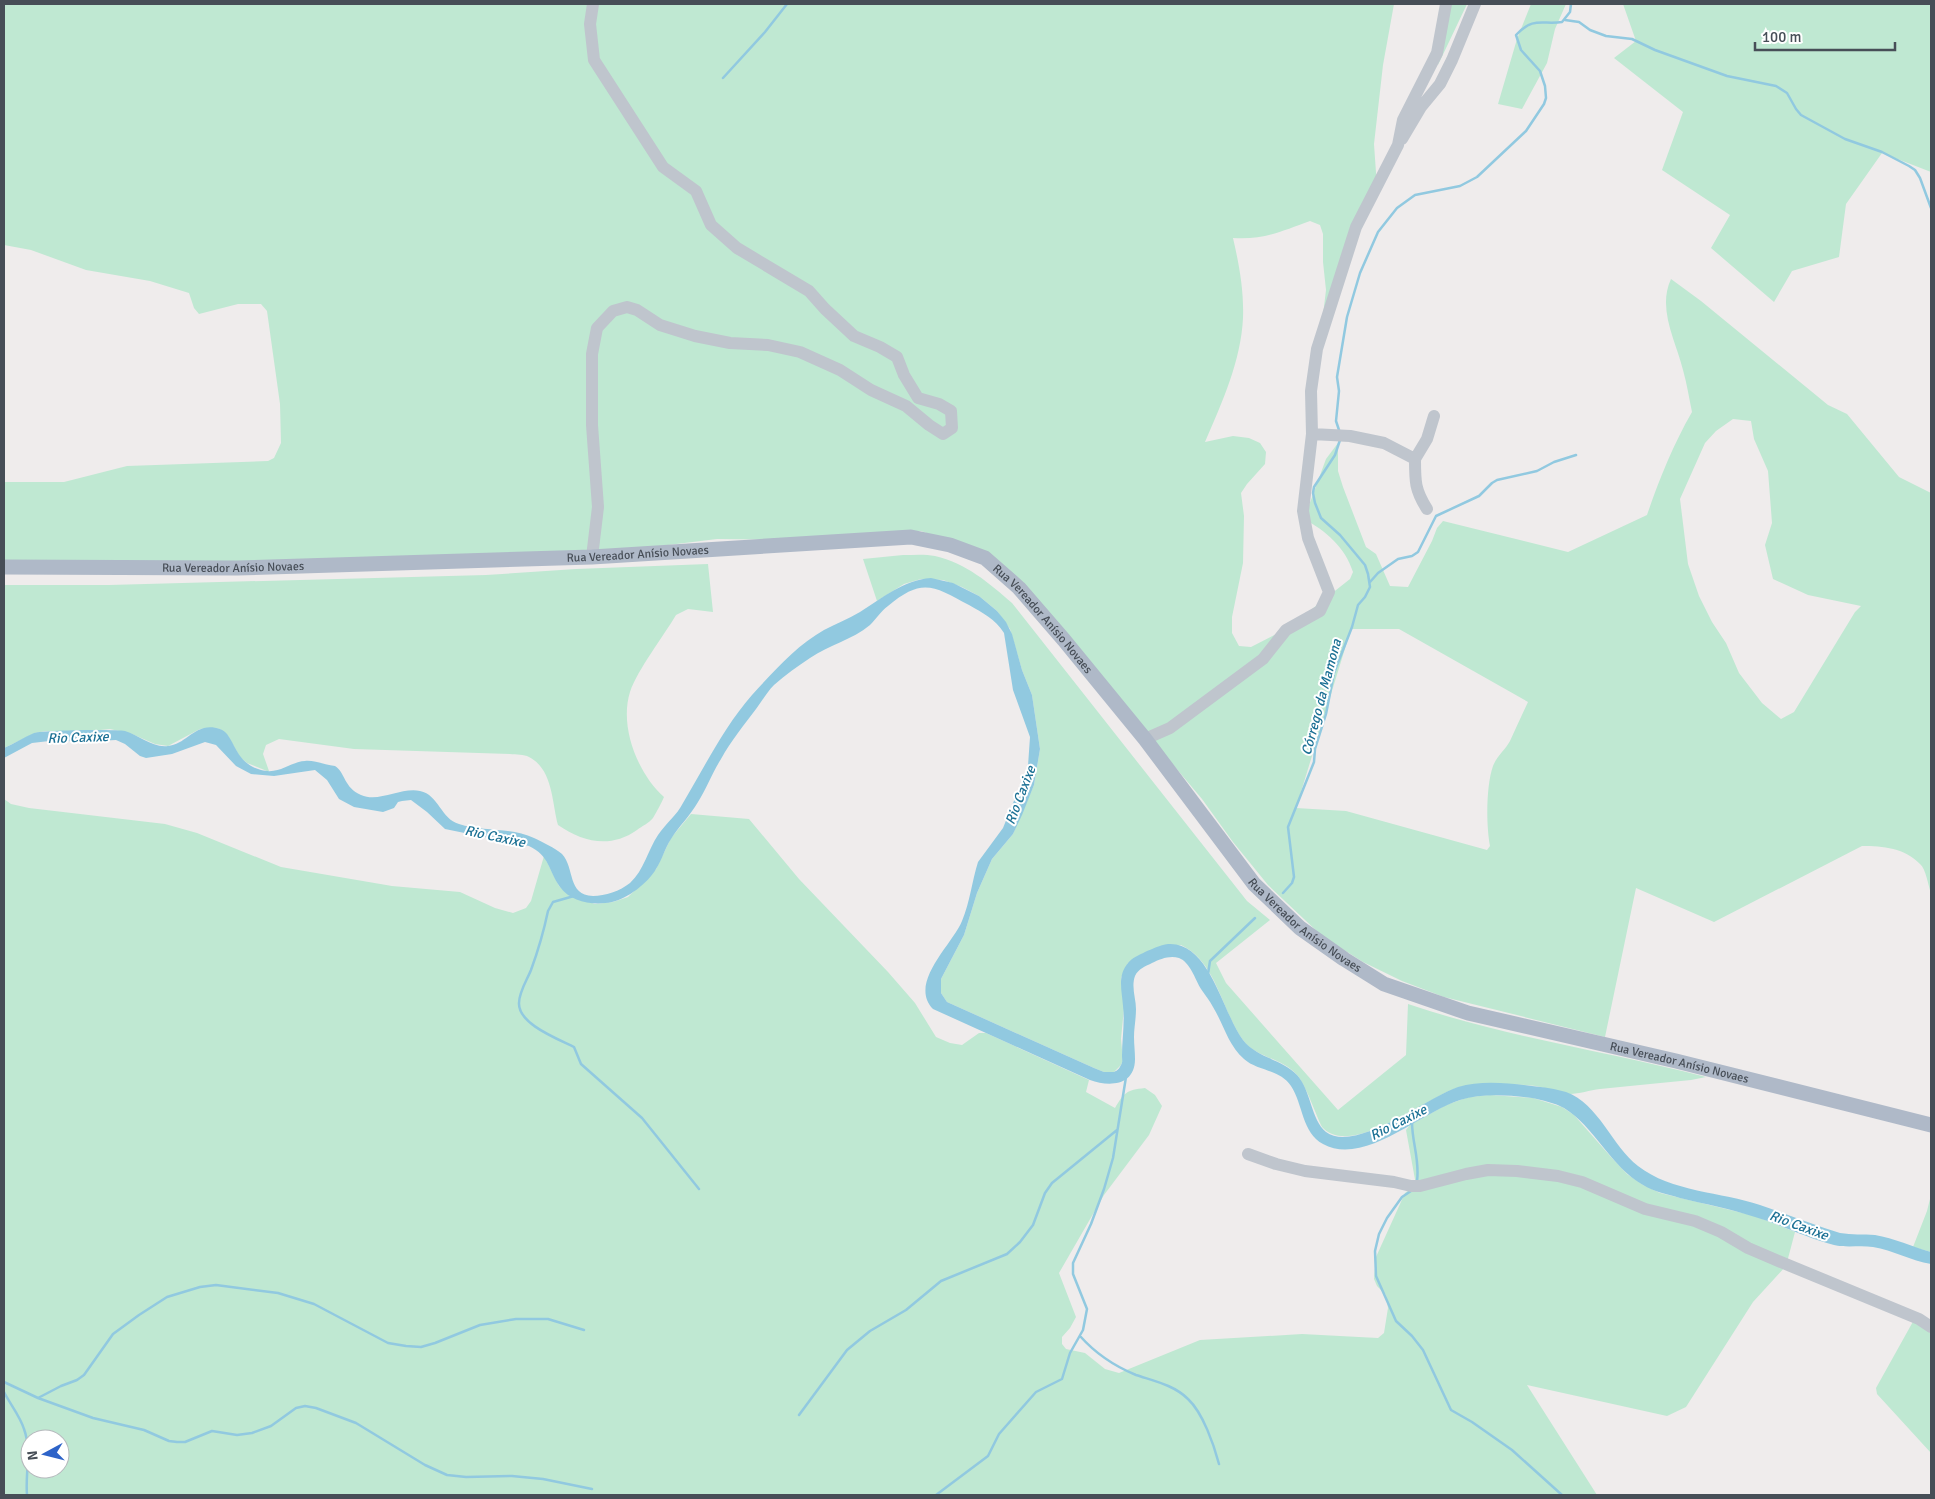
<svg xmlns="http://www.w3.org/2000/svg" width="1935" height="1499" font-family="Signika,sans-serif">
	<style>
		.green { fill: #bfe8d2; fill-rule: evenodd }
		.water { fill: #91c9e0 }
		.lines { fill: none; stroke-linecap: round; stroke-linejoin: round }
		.stream { stroke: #91c9e0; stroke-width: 2.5 }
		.minor { stroke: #bfc5cd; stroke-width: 12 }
		.major { stroke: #afb9c8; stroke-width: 15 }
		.labels { text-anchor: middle; stroke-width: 4; stroke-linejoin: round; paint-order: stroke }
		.street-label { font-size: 12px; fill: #474e57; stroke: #fff }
		.water-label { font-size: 14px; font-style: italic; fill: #1c7195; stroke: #fff }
	</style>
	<rect width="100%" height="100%" fill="#efecec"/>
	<path class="green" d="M4 4H1394L1383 65 1374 144 1377 187 1323 315 1326 290 1323 262V234L1320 225 1310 221C1282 231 1264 240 1233 238 1239 264 1244 290 1243 318 1241 361 1222 403 1205 442L1233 436 1249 438 1260 443 1266 452 1265 464 1247 484 1241 493 1244 516 1243 563 1232 617V633L1239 646 1251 647 1288 628 1350 579 1353 572C1345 547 1326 531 1304 519L1326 459 1338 443V471L1343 487 1366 547 1376 554 1390 586 1408 587 1432 541 1437 528 1443 521 1568 552 1647 515C1659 480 1673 445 1692 412 1689 398 1687 384 1683 370 1676 341 1657 309 1671 279L1701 301 1828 405 1847 414 1899 477 1931 493V893C1928 885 1926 869 1920 864 1905 848 1883 846 1862 846L1714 922 1636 888 1605 1037 1444 997 1402 981 1363 962 1322 936 1268 885 1233 842 1202 799 1085 660 967 547 921 531H896L819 540 717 539 595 554 4 569V482H64L127 466 268 461 274 458 281 443 280 404 267 311 261 304H238L199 314 194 308 189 293 150 281 86 270 31 250 4 245ZM1733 419 1751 421 1754 439 1768 471 1772 523 1765 545 1773 579 1808 595 1861 606 1855 612 1794 712 1781 719 1762 703 1739 673 1726 643 1712 622 1699 596 1688 564 1680 499 1705 443 1716 431ZM1351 629H1399L1528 702C1522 715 1516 728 1510 741 1505 750 1497 756 1493 766 1486 786 1486 825 1490 846L1487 850 1346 811 1296 808Z
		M1445 4H1467L1438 65Z
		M1531 4H1566L1555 29 1547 63 1522 109 1498 104 1517 39Z
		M1623 4H1931V172L1882 153 1846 204 1839 257 1792 271 1774 302 1711 248 1730 215 1662 170 1683 112 1614 58 1636 41Z
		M903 555C914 555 925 554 935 556 966 563 989 583 1012 603L1247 901 1270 920 1216 963 1226 983 1338 1110 1406 1055 1408 1004C1505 1037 1607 1051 1706 1077L1691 1080C1660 1083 1630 1086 1600 1089 1590 1090 1579 1094 1570 1094 1560 1093 1547 1088 1536 1086 1521 1084 1471 1083 1457 1088 1425 1098 1351 1159 1322 1127 1316 1115 1305 1083 1297 1075 1283 1058 1256 1058 1243 1040 1221 1010 1217 962 1181 945L1128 963 1121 978 1124 1008 1121 1039 1123 1060 1121 1065 1114 1072H1104L1094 1068 947 1002 941 993V979L964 935 977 893 992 859 1013 834 1034 785 1040 749 1032 695 1022 670 1010 629 997 611 979 596 962 587 943 580 921 579 904 584 877 601 863 559Z
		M708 564 713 612 688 609 676 615C663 637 638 669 630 692 619 727 638 774 664 797 661 804 657 811 653 818 649 823 642 826 637 830 610 849 583 842 558 825 552 803 553 769 529 757 524 754 516 755 510 754L354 749 279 739 266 745 263 754 269 771H267L247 763 240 757 228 736 220 729 213 728 200 729 168 746 155 744 132 734 110 729 90 731H46L35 733 4 748V585H109L486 575 576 569Z
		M4 799 11 804 29 808 165 824 197 833 281 867 392 886 460 892 495 908 513 913 526 908 531 901 544 856 559 886 570 896 595 904 613 902 628 897 656 869 671 838 691 814 749 819 799 879 888 972 915 1003 936 1037 950 1043 962 1045 979 1033H986L1089 1080 1086 1092 1115 1108C1124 1093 1126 1090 1145 1088L1155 1095 1162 1106 1149 1135 1104 1195 1059 1273 1076 1317 1070 1328 1062 1337V1344L1066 1349 1085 1353 1105 1369 1119 1373 1200 1340 1302 1334 1378 1338 1384 1333 1388 1308 1386 1295 1377 1286 1374 1279 1376 1257 1405 1193 1416 1185 1406 1130 1410 1125 1446 1105 1469 1097 1490 1095 1533 1098 1562 1107 1574 1115 1611 1157 1627 1174 1643 1185 1660 1193 1755 1216 1795 1232 1786 1266 1753 1302 1686 1407 1667 1416 1527 1385 1597 1495H4ZM30 1439H60V1469H30Z
		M1931 1195V1252L1913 1247 1927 1211Z
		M1915 1318 1931 1334V1453L1877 1394 1876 1388Z"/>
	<path class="water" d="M931 578 953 583 979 596 997 611 1006 622 1012 634 1022 670 1032 695 1040 749 1034 785 1022 815 1013 834 992 859 977 893 964 935 941 979V993L947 1002 1094 1068 1104 1072H1114C1118 1070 1119 1069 1121 1065 1123 1061 1122 1060 1122 1056 1122 1039 1125 1022 1123 1006 1122 991 1117 976 1128 963 1132 958 1139 955 1145 952 1152 949 1160 945 1168 944 1210 941 1223 1014 1243 1040 1257 1058 1282 1059 1297 1075 1311 1090 1311 1120 1326 1132 1355 1154 1428 1097 1458 1087 1481 1080 1508 1083 1532 1086 1543 1087 1556 1089 1566 1092 1599 1104 1612 1146 1638 1166 1671 1192 1722 1192 1760 1205 1787 1214 1813 1225 1840 1233 1852 1235 1863 1234 1875 1235 1894 1238 1913 1247 1931 1252V1264C1911 1261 1893 1250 1873 1247 1860 1245 1847 1248 1834 1245 1807 1238 1782 1225 1755 1217 1731 1209 1705 1204 1680 1198 1667 1194 1655 1192 1643 1185 1611 1167 1594 1126 1564 1108 1555 1103 1542 1100 1532 1098 1510 1095 1482 1093 1460 1100 1421 1112 1364 1167 1323 1144 1302 1133 1303 1104 1291 1086 1280 1069 1257 1071 1244 1059 1228 1045 1224 1025 1213 1007 1210 1001 1205 995 1201 989 1195 979 1190 962 1179 958 1170 955 1160 959 1152 963 1146 966 1138 969 1135 976 1131 987 1136 999 1136 1009 1136 1019 1134 1028 1134 1037 1134 1044 1135 1052 1135 1059 1135 1086 1109 1087 1090 1080L933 1009C908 983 952 945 962 921 970 902 972 881 978 862L1003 828 1028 766 1030 737 1013 690 1004 633C995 619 983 613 969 605 934 586 922 577 888 606 881 611 876 619 870 625 852 640 829 645 810 658 798 666 785 675 774 685 767 692 762 701 756 709 744 725 731 741 721 759 712 773 707 788 698 802 690 816 679 826 671 839 665 848 662 860 656 869 648 883 627 899 612 902 593 906 571 902 560 887 548 870 550 856 529 846L445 829 427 812 411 800 402 801 398 802 394 808 383 812 354 807 339 799 327 780 315 770 274 776 251 774 236 766 216 745 205 742 172 754 146 758 140 756 125 744 116 740 77 742 58 740 32 743 4 758V748C14 744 24 737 34 733 43 730 116 729 125 731 139 735 152 748 168 746 187 745 195 721 220 729 235 734 233 763 261 770 280 775 289 762 305 761 314 760 325 765 335 766 345 772 344 788 361 795 379 803 401 787 420 791 439 795 441 819 459 824 482 832 511 827 534 838 542 842 555 848 562 854 575 868 567 895 593 896 605 896 620 891 630 883 644 870 648 850 658 835 666 823 677 815 683 803 705 766 724 727 752 695 773 672 797 645 824 630 835 624 848 619 860 612 883 598 903 580 931 578Z"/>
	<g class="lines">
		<path class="stream" d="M1565 20 1579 22 1590 30 1606 36 1632 39 1655 50 1727 76 1776 86 1787 93 1796 109 1801 115 1845 139 1882 152 1909 166 1915 170 1920 178 1931 208
			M723 78 765 32 787 4
			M1339 430 1336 421 1339 391 1337 377 1347 317 1360 273 1378 232 1397 208 1415 195 1460 186 1477 177 1526 131 1544 104 1546 98 1545 86 1540 71 1521 50 1516 35C1534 16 1542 25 1562 22L1570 12 1571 4
			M1370 582 1378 573 1398 559 1412 556 1418 552 1436 516 1479 496 1492 483 1497 480 1537 471 1554 462 1576 455
			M1283 893 1292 883 1294 877 1288 827 1314 762 1315 749 1326 714 1334 673 1352 627 1358 605 1365 597 1370 587 1368 574 1365 565 1340 535 1321 518 1315 503 1313 493 1314 487 1335 455 1340 440
			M574 896 553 902 548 911C544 930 538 951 531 970 527 980 519 992 519 1003 518 1024 558 1039 574 1047L581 1064 642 1118 699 1189
			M1208 974 1210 961 1255 918
			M1412 1122C1412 1143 1420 1160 1417 1181
			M1411 1191 1402 1197 1387 1218 1379 1234 1375 1251 1376 1276 1396 1321 1412 1336 1423 1350 1451 1410 1472 1422 1512 1450 1562 1495
			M1080 1336C1096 1354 1114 1366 1136 1375 1154 1381 1174 1385 1188 1399 1203 1413 1214 1445 1219 1464
			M4 1382 38 1398 93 1418 144 1430 169 1441 177 1442H185L212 1431 237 1435 252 1433 271 1426 296 1408 305 1406 316 1408 356 1423 425 1465 447 1475 466 1477 512 1476 543 1479 592 1489
			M4 1392C10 1404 20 1416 24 1429 32 1451 25 1473 27 1495
			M38 1398 61 1386 77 1380 84 1375 113 1334 139 1315 167 1297 200 1287 216 1285 278 1293 314 1304 388 1343 406 1346 421 1347 435 1343 480 1325 516 1319H548L584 1330
			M799 1415 847 1350 870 1331 906 1310 941 1281 1007 1254 1020 1242 1033 1225 1045 1193 1052 1183 1117 1130
			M936 1495 988 1456 999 1434 1036 1392 1062 1379 1070 1353 1083 1330 1087 1309 1073 1274V1263L1091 1224 1104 1189 1113 1158 1126 1077"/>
		<path class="minor" d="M1402 139 1421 107 1440 84 1452 60 1475 4
			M1312 434 1350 436 1384 443 1415 459C1415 482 1415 490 1427 509
			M1415 459 1427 439 1434 416
			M592 557 598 507 592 425V354L597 328 613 311 627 307 637 310 660 325 695 336 730 343 768 345 800 352 840 370 871 390 906 406 929 425 943 434 952 428 951 411 939 404 918 398 904 375 897 357 880 347 854 336 825 309 809 291 737 248 711 225 696 191 663 167 594 60 590 24 593 4
			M1145 739 1170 728 1263 659 1286 630 1320 611 1329 592 1308 538 1303 511 1312 434 1311 391 1317 349 1356 227 1398 145 1403 120 1437 53 1446 4
			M1248 1154 1276 1164 1305 1171 1394 1182 1411 1186H1420L1466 1174 1488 1170 1517 1171 1558 1176 1582 1182 1645 1209 1695 1221 1721 1232 1748 1248 1776 1260 1919 1319 1931 1327"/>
		<path class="major" id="s1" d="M4 567 237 568 592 557 911 537 950 545 985 558 1019 588 1064 640 1145 739 1254 884 1300 928 1344 959 1384 984 1468 1013 1676 1061 1931 1125"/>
	</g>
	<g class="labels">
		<g class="street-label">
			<text dy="4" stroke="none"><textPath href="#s1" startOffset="634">Rua Vereador Anísio Novaes</textPath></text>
			<text dy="4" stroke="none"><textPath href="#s1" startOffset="229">Rua Vereador Anísio Novaes</textPath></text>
			<text dy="4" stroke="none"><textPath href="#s1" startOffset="1069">Rua Vereador Anísio Novaes</textPath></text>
			<text dy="4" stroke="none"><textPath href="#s1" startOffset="1474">Rua Vereador Anísio Novaes</textPath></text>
			<text dy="4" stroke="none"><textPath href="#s1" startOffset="1879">Rua Vereador Anísio Novaes</textPath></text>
		</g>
		<g class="water-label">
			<text transform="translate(1321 697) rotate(-75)" y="5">Córrego da Mamona</text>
			<text transform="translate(78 737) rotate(-2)" y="5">Rio Caxixe</text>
			<text transform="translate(1020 795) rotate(-69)" y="5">Rio Caxixe</text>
			<text transform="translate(495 836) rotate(12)" y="5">Rio Caxixe</text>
			<text transform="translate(1398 1122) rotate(-27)" y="5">Rio Caxixe</text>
			<text transform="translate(1799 1225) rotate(20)" y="5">Rio Caxixe</text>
		</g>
	</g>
	<rect width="1935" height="1499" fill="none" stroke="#474e57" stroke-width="10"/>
	<g transform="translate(45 1454) rotate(263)"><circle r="24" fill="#ffffff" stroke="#b5b8bc"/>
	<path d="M0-4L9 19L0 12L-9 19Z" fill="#2d63c8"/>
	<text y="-8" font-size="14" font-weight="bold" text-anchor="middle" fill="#474e57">N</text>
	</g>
	<path d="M1755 42v8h140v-8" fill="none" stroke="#474e57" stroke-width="2.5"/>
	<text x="1762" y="42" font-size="15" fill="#474e57" stroke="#ffffff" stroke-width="4" paint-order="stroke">100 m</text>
</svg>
